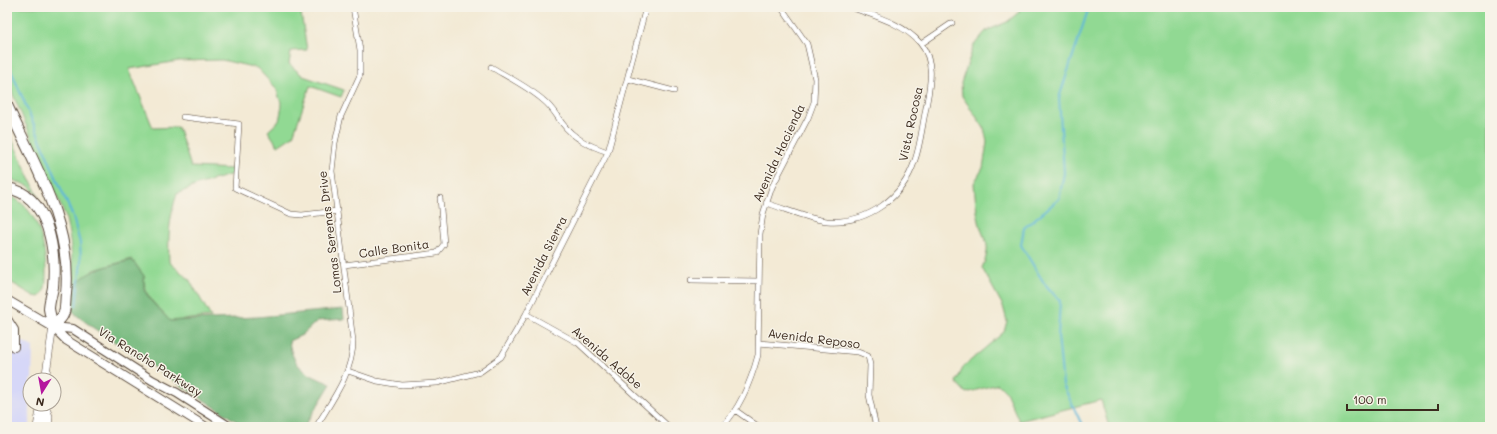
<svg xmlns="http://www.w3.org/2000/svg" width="1497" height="434" font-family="Mali,sans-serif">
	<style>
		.built { fill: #d6d7f8 }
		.green { fill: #91d993; stroke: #668258 }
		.forest { fill: #74b97d; stroke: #58724e }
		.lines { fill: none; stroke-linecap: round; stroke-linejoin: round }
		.stream { stroke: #5cb6d9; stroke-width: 2 }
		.street-casing { stroke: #574739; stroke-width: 6 }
		.secondary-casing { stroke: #574739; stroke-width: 8 }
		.primary-casing { stroke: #574739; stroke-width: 10 }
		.highway-casing { stroke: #574739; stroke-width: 12 }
		.street { stroke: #fff; stroke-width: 5 }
		.secondary { stroke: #fff; stroke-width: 7 }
		.primary { stroke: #fff; stroke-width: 8 }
		.highway { stroke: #fff; stroke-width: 10 }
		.labels { text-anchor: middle; stroke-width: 3; stroke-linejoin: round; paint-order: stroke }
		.street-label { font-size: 12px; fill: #3b2a1e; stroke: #f7f3e8 }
	</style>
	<rect width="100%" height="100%" fill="#f7f3e8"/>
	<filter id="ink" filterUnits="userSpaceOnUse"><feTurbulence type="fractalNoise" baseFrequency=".025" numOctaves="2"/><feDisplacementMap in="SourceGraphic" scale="8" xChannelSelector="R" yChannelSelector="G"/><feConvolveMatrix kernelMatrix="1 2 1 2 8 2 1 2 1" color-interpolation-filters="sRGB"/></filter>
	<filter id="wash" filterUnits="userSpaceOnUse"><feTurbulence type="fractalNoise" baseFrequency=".012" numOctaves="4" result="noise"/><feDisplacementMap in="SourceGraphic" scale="16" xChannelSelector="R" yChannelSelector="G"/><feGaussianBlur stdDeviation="0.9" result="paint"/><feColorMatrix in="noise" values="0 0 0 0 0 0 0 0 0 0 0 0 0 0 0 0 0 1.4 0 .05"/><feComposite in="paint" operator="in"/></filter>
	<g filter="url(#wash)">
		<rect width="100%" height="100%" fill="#f3ead5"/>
		<path class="built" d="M7 333 33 347 32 380H30V427H7Z"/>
		<path class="green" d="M7 7H300L307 50 291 51 289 64 303 76 344 90 341 97 310 86 293 136 278 146 268 131 279 121 282 106 276 88 257 68 222 60 179 61 129 69 153 128 178 127 191 167 234 169 233 174 197 185 177 194C169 217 168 238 169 262L189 279 211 317 170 321 152 301 145 290 144 276 132 259 94 270 73 287C73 261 71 240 65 215L7 81Z
			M1020 7H1490V427H1109L1101 400 1019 421 1006 392 998 384 966 393 956 382 964 366 1004 332 1007 321 1003 306 982 268C993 242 984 244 979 221 976 209 975 196 974 183L983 168 987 142 984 128 962 96 961 83 974 45 986 31 1007 22 1019 12Z
			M7 129 39 198 29 186 7 178Z
			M7 195C38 205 46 246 46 274 46 283 46 292 39 297L34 296 7 280Z"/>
		<path class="forest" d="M132 260 144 276V290L152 302 170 321 257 317 343 309 344 319 317 321 302 335 289 341C293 369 307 374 331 384L304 427H245L92 327C85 321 74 315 71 308 69 304 70 299 71 296 76 270 111 266 132 260Z"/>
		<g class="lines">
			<path class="stream" d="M7 61 73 217 80 243 81 262 76 306
				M1083 427 1063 385 1058 336 1060 301 1044 283 1021 245 1024 228 1059 199 1064 173 1059 98 1089 7"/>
		</g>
	</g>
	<g filter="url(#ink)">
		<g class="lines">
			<g class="street-casing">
				<path id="street" d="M921 44 952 23
					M491 67C508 77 528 87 543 100 552 107 556 115 562 123 574 139 590 146 608 152
					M628 79 674 91
					M183 117 239 124 235 188 291 214 302 215 337 211
					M766 203C786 209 807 219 827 221 868 224 903 198 915 160 920 146 922 128 925 113 929 89 937 63 920 43 903 23 874 16 850 7
					M344 265 437 253 444 244 440 198
					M691 280 759 281
					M526 314 578 343 669 427
					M759 343 858 352 868 356 870 365 869 395 876 427
					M348 371 377 381 402 385 437 383 480 372 501 357 526 314 608 152 646 7
					M735 410 759 427
					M316 427C332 400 353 373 353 341L332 171 335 143 341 116 360 75V50L353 7
					M722 427C741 407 751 381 758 355L760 234 763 214 772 187 808 118 814 102 815 79 807 44 781 7"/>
			</g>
			<g class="secondary-casing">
				<path id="secondary" d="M45 380 53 327
					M44 404 49 416 48 427
					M43 407V427
					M37 427 41 404"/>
			</g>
			<g class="primary-casing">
				<path id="primary" d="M7 300 53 327 66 340 206 427
					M7 319 14 330V347
					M53 327 73 329 152 380 177 393 230 427"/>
			</g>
			<g class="highway-casing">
				<path id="highway" d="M7 105C34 164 73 227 66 294 65 300 66 310 63 315 61 319 56 323 53 327
					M7 188C50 195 56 253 53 287 52 294 49 302 49 309 50 315 52 321 53 327"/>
			</g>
			<use href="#street" class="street"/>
			<use href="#secondary" class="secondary"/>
			<use href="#primary" class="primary"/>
			<use href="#highway" class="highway"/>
		</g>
	</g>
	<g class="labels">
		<g class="street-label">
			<text transform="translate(911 124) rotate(-78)" y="4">Vista Rocosa</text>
			<text transform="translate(779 153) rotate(-65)" y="4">Avenida Hacienda</text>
			<text transform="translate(330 232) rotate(-97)" y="4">Lomas Serenas Drive</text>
			<text transform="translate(394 249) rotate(-8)" y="4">Calle Bonita</text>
			<text transform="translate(544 256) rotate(-63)" y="4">Avenida Sierra</text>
			<text transform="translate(814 339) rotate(7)" y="4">Avenida Reposo</text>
			<text transform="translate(607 358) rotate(41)" y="4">Avenida Adobe</text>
			<text transform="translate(150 362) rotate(32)" y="4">Via Rancho Parkway</text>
		</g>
	</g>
	<rect width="1497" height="434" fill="none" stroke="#f7f3e8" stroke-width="24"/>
	<g transform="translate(42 392) rotate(191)"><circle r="19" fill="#f7f3e8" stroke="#aca397"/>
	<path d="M0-3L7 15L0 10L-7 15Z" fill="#b5179e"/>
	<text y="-6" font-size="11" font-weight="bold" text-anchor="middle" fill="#3b2a1e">N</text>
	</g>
	<path d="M1347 404v6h91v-6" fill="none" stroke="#3b2a1e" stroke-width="2"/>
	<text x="1353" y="404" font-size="12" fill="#3b2a1e" stroke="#f7f3e8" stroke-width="3" paint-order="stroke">100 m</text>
</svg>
